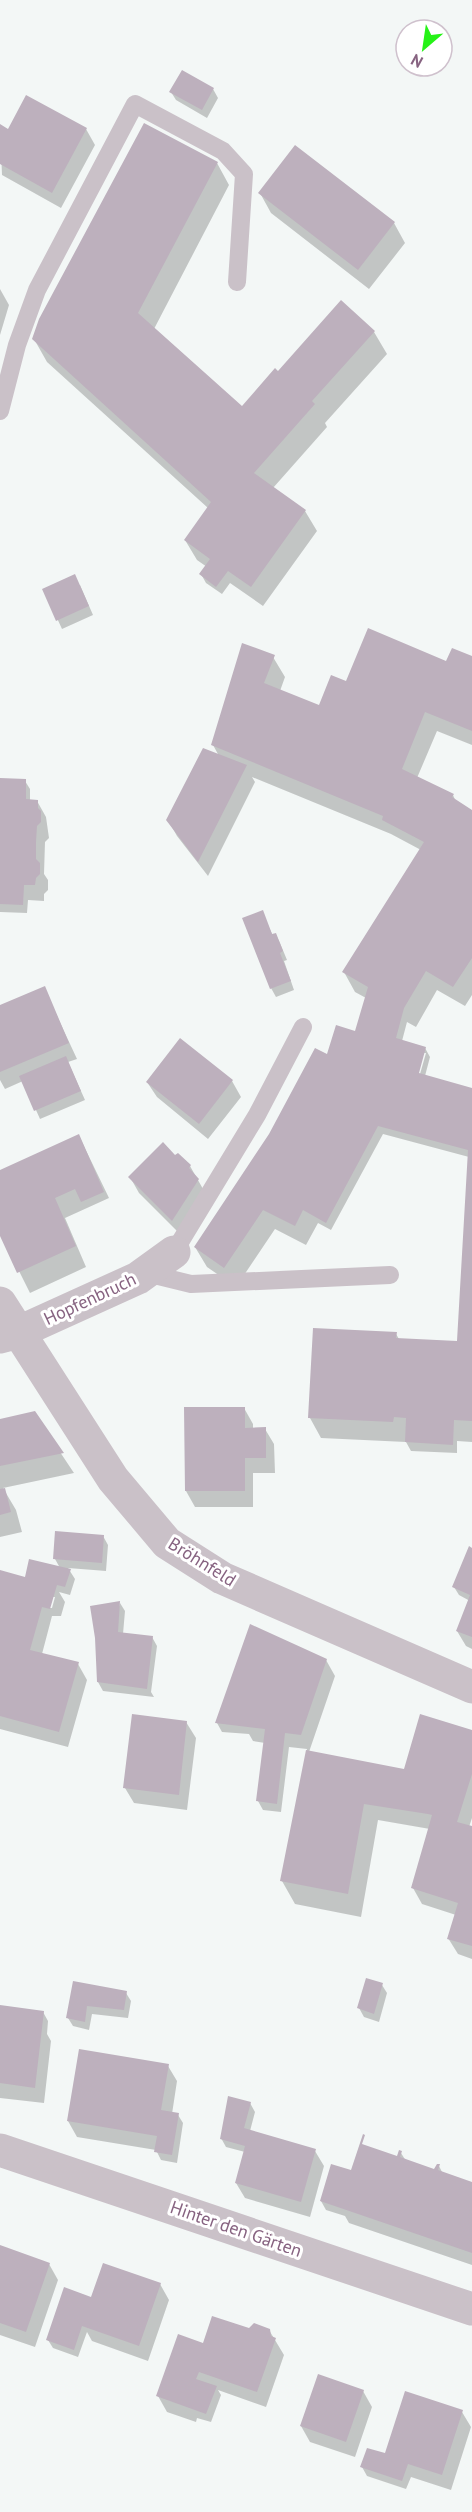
<svg xmlns="http://www.w3.org/2000/svg" width="472" height="2512" font-family="'PT Sans',sans-serif">
	<style>
		.shadow { fill: #0003; fill-rule: evenodd }
		.building { fill: #bdb0bd }
		.lines { fill: none; stroke-linecap: round; stroke-linejoin: round }
		.lane { stroke: #cac1c8; stroke-width: 18 }
		.street { stroke: #cac1c8; stroke-width: 33 }
		.labels { text-anchor: middle; stroke-width: 6; stroke-linejoin: round; paint-order: stroke }
		.street-label { font-size: 18px; fill: #876381; stroke: #fff }
	</style>
	<rect width="100%" height="100%" fill="#f3f7f6"/>
	<path class="shadow" d="M213 89 218 98 207 118 176 100 171 92Z
		M0 126 8 131 86 129 95 145 61 208 2 175Z
		M217 163 229 185 154 329 242 408 278 373 341 302 374 332 387 354 325 423 327 427 273 488 305 511 317 531 263 606 230 583 222 594 206 583 201 574 207 567 197 560 185 540 208 508 47 362 34 339Z
		M260 193 394 223 405 243 369 289 271 213Z
		M0 289 9 305 0 335Z
		M80 585 93 615 62 629 44 590Z
		M273 657 285 677 280 691 319 707 347 683 472 658V745L437 731 417 778 453 795 456 802 472 811V995L465 1006 437 990 416 1027 407 1022 402 1041 425 1048 430 1057 425 1076 472 1090V1442L457 1441V1453L411 1451 406 1442 321 1438 310 1418 314 1329 396 1334 399 1339 458 1342 469 1157 383 1134 331 1230 318 1223 306 1245 275 1229 236 1287 207 1267 195 1247 270 1135 331 1059 356 1033 366 998 355 992 344 972 421 850 391 834 252 777 255 782 208 876 177 836 168 820 219 756 213 745ZM423 1053H426L418 1081 415 1080Z
		M0 780 25 781 30 789V801H37L46 817 49 838 45 842 44 874 48 880V890L44 894V901L28 900 27 913 0 912Z
		M262 912 273 936 276 935 280 943 287 960 284 961 294 990 276 997 271 988Z
		M44 988 77 1059 68 1062 85 1100 40 1119 23 1081 5 1089 0 1080V1007Z
		M232 1081 241 1097 208 1139 157 1097 147 1082Z
		M79 1136 109 1198 65 1218 86 1267 30 1293 0 1233V1172Z
		M175 1157 190 1166 207 1196 181 1235 139 1193 130 1177Z
		M244 1408 253 1424V1429H265L274 1444 275 1473H253V1507H195L186 1491Z
		M34 1413 74 1473 3 1488 16 1510 22 1532 0 1537V1421Z
		M103 1536 108 1545 106 1571 68 1568 75 1579 70 1595 59 1592 65 1602 61 1616H52L42 1654 78 1664 87 1680 68 1747 0 1729V1572L28 1579 60 1568 55 1559ZM52 1597H55L52 1608H49Z
		M472 1549V1649L466 1646 457 1631 470 1601 459 1595 454 1587Z
		M120 1603 125 1611 123 1634 152 1637 157 1646 151 1692 154 1697 103 1691 98 1682Z
		M326 1660 335 1676 309 1752 405 1770 472 1731V1818L469 1827 472 1828V1959L458 1954 448 1938 456 1915 422 1904 413 1888 430 1829 378 1820 361 1917 295 1904 282 1881 307 1749 289 1747 281 1812 263 1810 258 1801 265 1743 253 1741 249 1734 222 1732 217 1723Z
		M186 1722 196 1738 187 1810 134 1803 125 1788Z
		M74 1983 126 1993 131 2001 128 2018 92 2014 89 2030 73 2026 68 2018Z
		M382 1985 387 1993 379 2022 364 2017 359 2008Z
		M0 2007 43 2012 48 2021 47 2034 51 2041 44 2103 0 2098Z
		M168 2066 177 2081 172 2114 178 2115 183 2123 177 2163 161 2160 156 2150 77 2137 68 2121Z
		M250 2103 255 2112 250 2131 315 2151 324 2166 310 2217 245 2198 236 2183 245 2152 226 2147 221 2138Z
		M401 2153 406 2161 435 2171 439 2166 443 2174 472 2184V2265L349 2223 345 2216 326 2210 321 2201 350 2172 398 2158Z
		M0 2247 49 2264 58 2280 35 2347 0 2335Z
		M160 2284 169 2300 148 2361 92 2341 87 2332 78 2357 53 2348 48 2340Z
		M249 2330H269L284 2355 266 2407 218 2390 221 2395 211 2422 197 2418 196 2422 167 2412 158 2396Z
		M363 2391 372 2407 355 2457 310 2442 301 2426Z
		M462 2412 471 2427 451 2490 411 2477 406 2489 367 2476 362 2467Z"/>
	<path class="building" d="M182 70 214 88 202 110 169 92Z
		M26 95 87 128 52 193 0 164V124L8 129Z
		M144 123 218 162 138 313 242 406 275 368 278 371 341 300 375 331 312 401 315 404 254 473 306 510 251 587 228 571 216 587 199 574 210 559 184 540 211 502 32 339 39 319Z
		M295 145 395 222 358 270 258 193Z
		M75 574 89 606 56 621 42 589Z
		M368 628 446 661 452 648 472 656V731L425 712 402 769 454 794 452 797 472 810V958L453 987 426 971 404 1008 396 1038 426 1047 419 1073 472 1088V1421L454 1420 453 1445 405 1442 406 1418 394 1417 393 1422 308 1418 313 1328 397 1332 396 1338 457 1341 468 1150 378 1126 326 1223 303 1210 295 1226 263 1210 224 1268 194 1247 269 1134 315 1048 327 1054 336 1025 355 1031 368 987 342 972 424 842 382 820 383 816 211 745 242 643 275 655 264 683 319 705 331 675 346 681Z
		M203 748 247 765 198 862 166 820Z
		M0 778 26 779V799L38 800V808L41 811V822L37 826 36 842V859L40 863V874L36 878 35 885H24L23 905 0 904Z
		M263 910 272 934 276 933 283 951 280 953 291 981 270 989 242 918Z
		M45 986 69 1043 0 1072V1005Z
		M180 1038 233 1080 199 1124 146 1082Z
		M66 1056 81 1091 34 1111 19 1076Z
		M79 1134 104 1192 81 1202 75 1189 55 1198 76 1246 17 1273 0 1236V1170Z
		M163 1142 175 1155 178 1153 191 1165 189 1168 199 1179 172 1221 128 1177Z
		M184 1407H245V1428L266 1427V1458H245V1491H185Z
		M35 1411 64 1453 0 1466V1419Z
		M5 1488 11 1512 0 1515V1489Z
		M55 1531 104 1535 102 1563 53 1559Z
		M469 1546 472 1548V1637L456 1631 470 1595 452 1587Z
		M29 1559 71 1569 65 1587 57 1585 50 1609 42 1607 30 1650 79 1662 59 1732 0 1716V1570L25 1577Z
		M120 1601 118 1632 153 1636 147 1689 97 1682 95 1638 90 1606Z
		M250 1624 327 1659 301 1735 285 1733 277 1804 256 1801 265 1729 215 1723Z
		M132 1714 187 1721 179 1795 123 1788Z
		M420 1714 472 1730V1774L457 1822 472 1826V1946L447 1939 458 1903 411 1888 432 1815 428 1814 364 1804 348 1894 280 1881 306 1750 404 1769Z
		M366 1978 383 1983 374 2014 357 2008Z
		M73 1981 127 1991 124 2010 87 2006 85 2022 66 2018Z
		M0 2005 44 2011 35 2088 0 2083Z
		M79 2049 169 2064 161 2110 179 2113 172 2155 154 2152 157 2136 67 2121Z
		M228 2096 251 2102 244 2128 316 2149 301 2202 235 2183 245 2146 220 2139Z
		M363 2134 365 2135 362 2144 397 2156 399 2150 402 2151 400 2157 434 2169 437 2164H440L438 2170 472 2182V2253L320 2201 331 2164 351 2170Z
		M0 2245 50 2263 26 2332 0 2323Z
		M103 2263 161 2283 139 2346 82 2326 74 2350 46 2340 64 2287 91 2297Z
		M212 2316 249 2328 254 2323 270 2329 271 2336 276 2338 257 2392 199 2372 196 2379 217 2386 206 2414 156 2396 178 2334 203 2343Z
		M318 2374 364 2390 346 2442 300 2426Z
		M405 2391 463 2410 442 2475 408 2464 402 2481 360 2467 367 2448 385 2453Z"/>
	<g class="lines">
		<path class="lane" d="M0 411 17 345 37 290 135 104 223 151 244 174 237 282
			M174 1252 257 1115 303 1027
			M146 1273 191 1284 390 1275"/>
		<path class="street" d="M0 1303 113 1479 167 1543 222 1578 472 1687
			M0 1337 19 1332 138 1278 174 1252
			M0 2150 472 2309"/>
	</g>
	<g class="labels">
		<g class="street-label">
			<text transform="translate(90 1299) rotate(-25)" y="6">Hopfenbruch</text>
			<text transform="translate(202 1562) rotate(32)" y="6">Bröhnfeld</text>
			<text transform="translate(236 2229) rotate(19)" y="6">Hinter den Gärten</text>
		</g>
	</g>
	<g transform="translate(424 48) rotate(209)"><circle r="28" fill="#ffffff" stroke="#cfc1cd" stroke-width="1.5"/>
	<path d="M0-4.5L10 22L0 15L-10 22Z" fill="#26f217"/>
	<text y="-9" font-size="16" font-weight="bold" text-anchor="middle" fill="#876381">N</text>
	</g>
</svg>
